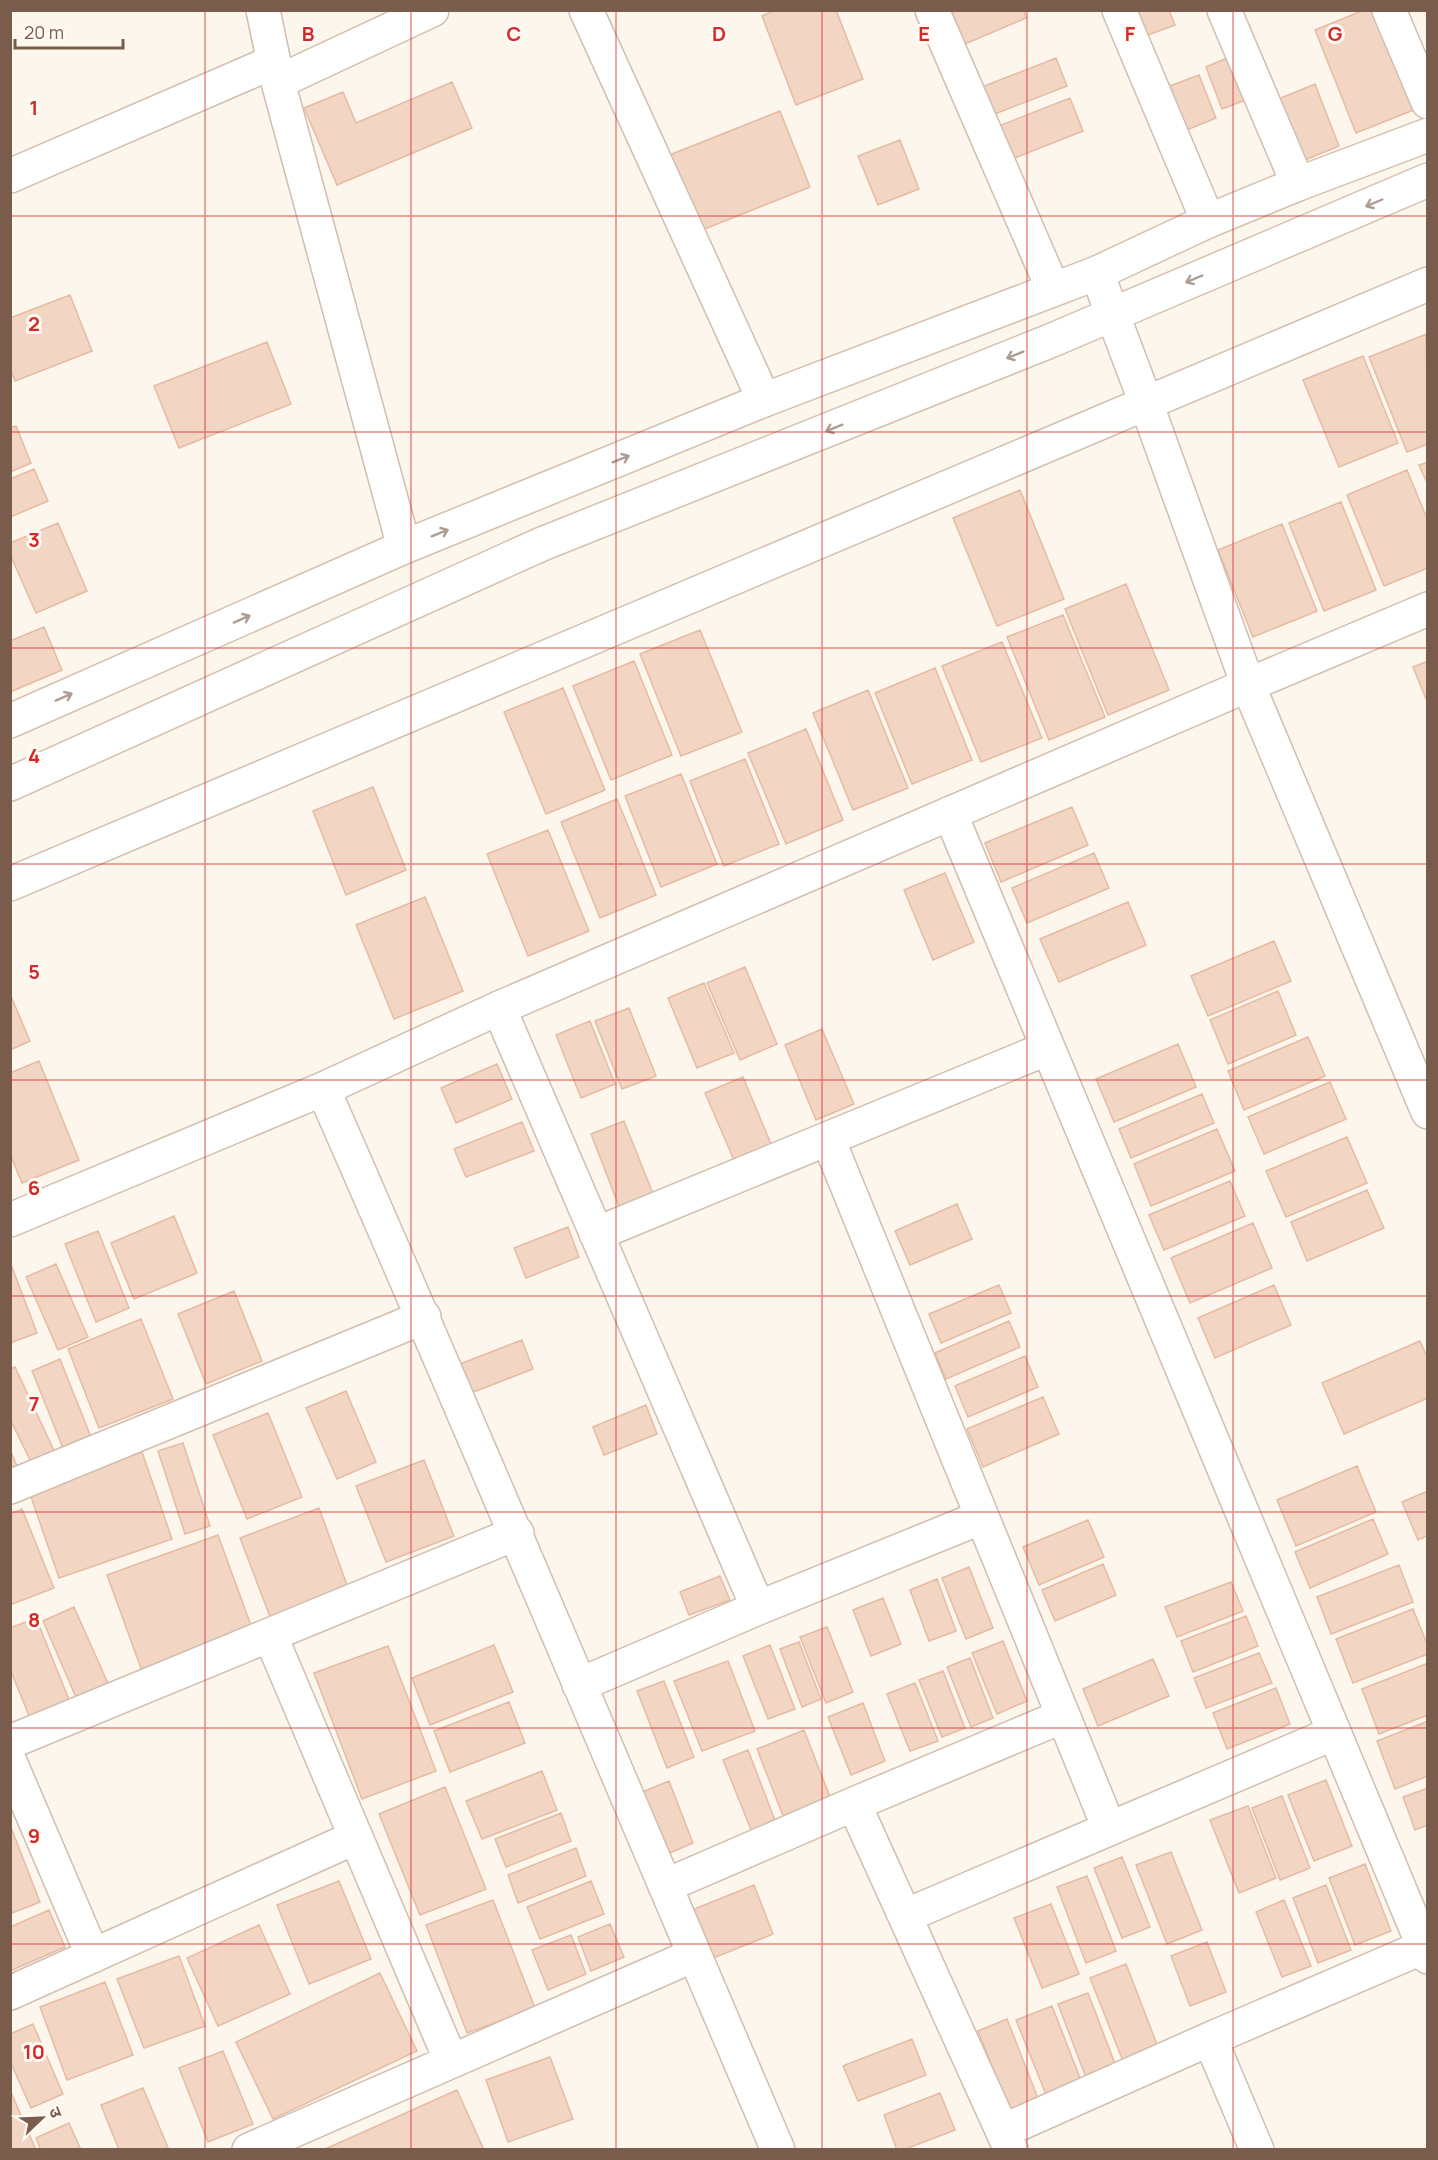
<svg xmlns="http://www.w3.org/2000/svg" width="1438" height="2160" font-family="Manrope,'Noto Sans Devanagari',sans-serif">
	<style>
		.building { fill: #f3d5c3; stroke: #e6bba3; stroke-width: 1.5 }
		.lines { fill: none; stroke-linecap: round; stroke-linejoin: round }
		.street-casing { stroke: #d1beb0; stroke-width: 36 }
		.secondary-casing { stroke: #d6c0b0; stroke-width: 36 }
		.street { stroke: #fff; stroke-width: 33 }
		.secondary { stroke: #fff; stroke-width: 33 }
		.oneway { stroke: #af9d94 }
		.grid { fill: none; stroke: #d62828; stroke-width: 1.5; stroke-opacity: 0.55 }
		.grid-label { font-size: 20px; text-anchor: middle; font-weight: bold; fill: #d62828; stroke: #fffaf3; stroke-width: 6; stroke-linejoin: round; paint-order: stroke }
	</style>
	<rect width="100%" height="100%" fill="#fdf6ec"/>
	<path class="building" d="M775 10H836L863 79 796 105 762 16Z
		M951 10H1024L1026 18 965 44Z
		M1126 10H1169L1175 25 1137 39Z
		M1364 10H1377L1416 109 1356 133 1315 30Z
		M1239 53 1256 96 1222 109 1206 67Z
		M1056 58 1067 86 987 117 977 89Z
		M1199 75 1216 118 1177 134 1159 90Z
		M452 82 472 128 337 185 304 108 343 92 356 123Z
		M1315 84 1339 146 1300 162 1276 100Z
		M1070 98 1083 131 1007 161 994 128Z
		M780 111 810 187 692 234 662 158Z
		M900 140 919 189 878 205 858 156Z
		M70 295 92 351 15 381 10 369V318Z
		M1426 334 1428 444 1407 452 1369 357Z
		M267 342 291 404 179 448 154 386Z
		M1363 356 1398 443 1339 467 1303 380Z
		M16 426 31 463 10 472V428Z
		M1428 462V485L1419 465Z
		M34 469 48 501 10 517V479Z
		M1407 470 1428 521V568L1384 586 1347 495Z
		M1020 490 1064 599 997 626 953 518Z
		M1341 502 1376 590 1324 611 1289 523Z
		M58 523 87 591 36 613 10 554V543Z
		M1282 524 1317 611 1253 637 1218 550Z
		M1126 584 1169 690 1108 715 1065 609Z
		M1063 615 1105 717 1049 740 1007 637Z
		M44 627 62 670 10 692V641Z
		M700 630 742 732 681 756 640 654Z
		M1002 642 1042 738 981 762 942 666Z
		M634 661 672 755 611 780 573 686Z
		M1428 661V704L1413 667Z
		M935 668 972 760 912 784 875 693Z
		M563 688 605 790 546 814 504 712Z
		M868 690 908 788 853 810 813 713Z
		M806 729 843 820 786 844 748 753Z
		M745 759 779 844 724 866 690 781Z
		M681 774 717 864 661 887 625 796Z
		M373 787 406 870 346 895 313 811Z
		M617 799 656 895 600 918 561 822Z
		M1072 807 1088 845 1001 882 985 843Z
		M548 830 589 931 528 956 487 854Z
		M1094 853 1109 888 1027 923 1012 888Z
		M945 873 974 942 933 960 904 890Z
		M425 897 463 991 394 1019 356 925Z
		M1128 902 1146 945 1059 982 1040 939Z
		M1274 941 1291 981 1208 1016 1191 976Z
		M745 967 777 1044 740 1060 707 983Z
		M704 983 734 1053 697 1068 668 998Z
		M1278 991 1296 1035 1228 1064 1210 1020Z
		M10 994 30 1041 10 1050Z
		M629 1008 656 1076 622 1089 595 1021Z
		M590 1021 615 1084 581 1098 556 1035Z
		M822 1029 854 1104 816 1120 785 1045Z
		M1308 1037 1325 1076 1244 1110 1228 1071Z
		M1178 1044 1196 1087 1114 1122 1096 1079Z
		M39 1061 79 1160 22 1183 10 1154V1073Z
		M497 1064 512 1099 456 1123 441 1088Z
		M743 1077 774 1151 737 1167 705 1093Z
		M1330 1082 1346 1119 1264 1154 1248 1117Z
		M1202 1094 1214 1123 1131 1158 1119 1129Z
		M624 1121 654 1196 620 1209 591 1134Z
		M522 1122 534 1151 466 1177 454 1149Z
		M1217 1129 1235 1171 1151 1206 1134 1164Z
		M1347 1137 1367 1183 1286 1217 1266 1171Z
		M1230 1181 1245 1216 1164 1250 1149 1215Z
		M1367 1190 1384 1228 1307 1261 1291 1222Z
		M957 1204 972 1239 910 1265 895 1231Z
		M174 1216 197 1273 134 1299 111 1243Z
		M1253 1223 1272 1268 1190 1303 1171 1258Z
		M568 1227 579 1257 526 1278 514 1248Z
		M98 1231 129 1308 96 1322 65 1244Z
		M56 1264 88 1337 58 1350 26 1277Z
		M12 1267 37 1333 10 1343V1268Z
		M999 1285 1011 1313 941 1343 929 1314Z
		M1274 1285 1291 1325 1215 1358 1198 1318Z
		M234 1291 262 1361 206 1384 178 1314Z
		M141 1319 173 1399 99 1428 68 1349Z
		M1009 1321 1020 1347 946 1379 935 1353Z
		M522 1340 533 1369 471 1393 460 1364Z
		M1420 1341 1428 1359V1398L1344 1434 1322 1383Z
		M1025 1356 1038 1387 968 1417 955 1386Z
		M60 1359 91 1437 63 1448 32 1371Z
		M15 1367 57 1457 34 1468 10 1419V1369Z
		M346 1391 376 1462 337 1479 306 1408Z
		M1043 1397 1059 1434 983 1467 967 1429Z
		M646 1405 657 1434 604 1455 593 1427Z
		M268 1413 302 1497 247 1519 213 1435Z
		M183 1443 210 1526 185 1534 158 1451Z
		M10 1450 22 1477 10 1482Z
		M142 1452 172 1539 59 1578 29 1491Z
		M424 1460 454 1536 386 1562 356 1486Z
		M1357 1466 1376 1512 1296 1546 1277 1500Z
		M1428 1491V1535L1418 1540 1402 1502Z
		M319 1508 350 1593 272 1622 240 1538Z
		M22 1509 54 1588 10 1605V1514Z
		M1373 1519 1388 1554 1310 1588 1295 1552Z
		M1088 1520 1104 1557 1039 1585 1023 1547Z
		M218 1535 253 1631 142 1671 107 1575Z
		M1103 1564 1116 1595 1055 1621 1042 1590Z
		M1399 1565 1413 1602 1331 1634 1317 1597Z
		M969 1567 993 1628 966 1639 942 1578Z
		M720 1576 730 1600 689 1615 680 1592Z
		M937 1579 956 1631 929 1641 910 1590Z
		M1231 1582 1243 1611 1177 1637 1165 1607Z
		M883 1598 901 1644 871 1656 853 1610Z
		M74 1607 110 1688 78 1702 43 1621Z
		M1413 1609 1428 1646V1654L1353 1683 1336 1639Z
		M1246 1616 1258 1646 1193 1672 1181 1641Z
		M36 1618 70 1702 30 1718 10 1669V1628Z
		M827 1627 853 1692 826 1703 800 1637Z
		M1003 1641 1027 1701 997 1714 972 1653Z
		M799 1642 821 1699 802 1707 780 1649Z
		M494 1645 513 1692 430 1725 412 1678Z
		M770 1645 795 1709 768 1719 743 1656Z
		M388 1646 436 1771 362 1799 314 1673Z
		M1259 1653 1272 1683 1206 1708 1194 1678Z
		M970 1658 993 1718 971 1727 947 1667Z
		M1153 1659 1169 1696 1098 1726 1083 1689Z
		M728 1661 755 1731 702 1751 674 1681Z
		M1428 1663V1715L1379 1734 1362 1689Z
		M943 1671 965 1728 942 1737 919 1680Z
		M664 1681 694 1757 667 1768 637 1691Z
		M915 1683 938 1741 910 1751 887 1694Z
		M1276 1688 1290 1724 1227 1749 1213 1713Z
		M509 1702 525 1743 450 1772 434 1731Z
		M863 1703 885 1761 851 1775 828 1717Z
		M1428 1721V1776L1395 1789 1377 1741Z
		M804 1730 834 1807 787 1826 757 1749Z
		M748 1750 776 1823 752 1832 723 1760Z
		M542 1771 557 1810 482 1839 466 1801Z
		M1326 1780 1352 1846 1314 1861 1288 1795Z
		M669 1781 693 1843 665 1855 640 1793Z
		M445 1787 486 1889 420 1915 379 1814Z
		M1428 1788V1825L1415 1830 1403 1797Z
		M1282 1796 1310 1868 1280 1880 1252 1808Z
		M1248 1806 1276 1878 1239 1893 1210 1820Z
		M561 1813 571 1841 506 1867 495 1839Z
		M12 1830 40 1902 10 1914V1831Z
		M576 1848 586 1876 518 1903 508 1875Z
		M1171 1852 1202 1930 1167 1944 1136 1865Z
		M1122 1857 1150 1927 1122 1938 1094 1868Z
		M1365 1864 1391 1931 1355 1945 1329 1878Z
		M1087 1876 1116 1951 1086 1963 1057 1887Z
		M339 1881 371 1959 309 1984 277 1905Z
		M591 1881 604 1914 540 1939 527 1907Z
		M754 1885 773 1934 711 1959 692 1910Z
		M1326 1885 1351 1950 1318 1963 1293 1898Z
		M493 1900 535 2008 467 2033 426 1925Z
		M1284 1900 1311 1966 1282 1977 1256 1912Z
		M1051 1904 1079 1974 1042 1988 1014 1918Z
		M49 1910 65 1947 10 1971V1927Z
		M610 1924 624 1957 591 1971 578 1937Z
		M259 1925 290 1994 218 2026 187 1958Z
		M571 1935 586 1974 548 1990 532 1950Z
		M1207 1942 1226 1992 1190 2006 1171 1956Z
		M179 1956 205 2026 144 2048 117 1979Z
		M1126 1964 1158 2047 1123 2061 1090 1978Z
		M380 1973 417 2051 273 2119 236 2042Z
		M105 1982 133 2055 67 2080 40 2007Z
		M1088 1993 1117 2069 1087 2080 1058 2004Z
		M1052 2006 1082 2083 1047 2097 1016 2020Z
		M1007 2019 1041 2106 1012 2117 978 2031Z
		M33 2024 63 2094 31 2108 10 2061V2034Z
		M912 2039 926 2075 858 2101 843 2066Z
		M223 2051 253 2124 208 2142 179 2068Z
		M550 2057 573 2119 508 2142 486 2080Z
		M143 2088 169 2150H119L101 2105Z
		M10 2090 36 2150H10Z
		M457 2090 484 2150H323Z
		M940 2093 955 2130 903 2150H897L884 2115Z
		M69 2123 81 2150H41L36 2138Z"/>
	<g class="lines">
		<g class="street-casing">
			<path id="street" d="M263 10 278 82 404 547
				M586 10 764 400
				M932 10 1053 289
				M1119 10 1208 221
				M1224 10 1298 184
				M1389 10 1428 102
				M278 82 432 10
				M10 176 273 62
				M1097 273 1146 403 1248 685 1428 1112
				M950 813 1428 1957
				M10 884 1428 284
				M499 1008 758 1608
				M323 1089C478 1441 626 1796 778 2150
				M828 1139 1109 1828
				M10 1220 323 1089 499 1008 1248 685 1428 609
				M596 1234 1048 1048
				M10 1487 424 1317
				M270 1635 451 2061
				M579 1685 758 1608 982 1517
				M10 1742 517 1533
				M10 1762 93 1956
				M854 1804 1011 2150
				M665 1886 854 1804 1063 1716
				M905 1916 1334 1733
				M10 1993 356 1837
				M1003 2131 1210 2039
				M249 2150 694 1955
				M1257 2150 1210 2039 1428 1945"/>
		</g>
		<g class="secondary-casing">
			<path id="secondary" d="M10 721 404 547 764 400 1097 273 1208 221 1298 184 1428 135
				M10 784 542 544 1050 341 1428 180"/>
		</g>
		<use href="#street" class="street"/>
		<use href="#secondary" class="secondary"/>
	</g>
	<defs><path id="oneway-shaft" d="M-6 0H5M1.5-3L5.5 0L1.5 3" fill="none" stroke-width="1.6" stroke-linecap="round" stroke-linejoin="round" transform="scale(1.5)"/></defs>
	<g class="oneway">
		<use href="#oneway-shaft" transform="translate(1374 203) rotate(157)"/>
		<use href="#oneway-shaft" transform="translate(1194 279) rotate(157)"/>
		<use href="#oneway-shaft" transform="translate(1015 355) rotate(158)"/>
		<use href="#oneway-shaft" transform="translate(834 428) rotate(158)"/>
		<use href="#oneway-shaft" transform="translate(621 459) rotate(-22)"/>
		<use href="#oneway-shaft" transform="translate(440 533) rotate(-22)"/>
		<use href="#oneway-shaft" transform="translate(242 619) rotate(-24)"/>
		<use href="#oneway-shaft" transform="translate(64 697) rotate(-24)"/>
	</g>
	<path class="grid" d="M205 10V2150M411 10V2150M616 10V2150M822 10V2150M1027 10V2150M1233 10V2150M10 216H1428M10 432H1428M10 648H1428M10 864H1428M10 1080H1428M10 1296H1428M10 1512H1428M10 1728H1428M10 1944H1428"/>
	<g class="grid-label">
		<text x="308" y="41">B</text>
		<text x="514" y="41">C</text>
		<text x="719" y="41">D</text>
		<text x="924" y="41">E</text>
		<text x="1130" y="41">F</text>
		<text x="1335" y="41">G</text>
		<text x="34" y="115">1</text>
		<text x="34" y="331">2</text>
		<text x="34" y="547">3</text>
		<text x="34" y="763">4</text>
		<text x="34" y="979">5</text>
		<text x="34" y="1195">6</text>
		<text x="34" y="1411">7</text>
		<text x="34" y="1627">8</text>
		<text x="34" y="1843">9</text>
		<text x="34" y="2059">10</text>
	</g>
	<rect width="1438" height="2160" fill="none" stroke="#7a5c4d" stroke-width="24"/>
	<g transform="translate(42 2118) rotate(67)" stroke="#fffaf3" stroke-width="4.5" paint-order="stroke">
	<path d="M0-4.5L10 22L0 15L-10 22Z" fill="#7a5c4d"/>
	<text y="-9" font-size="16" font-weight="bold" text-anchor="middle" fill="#7a5c4d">उ</text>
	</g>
	<path d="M15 39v9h108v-9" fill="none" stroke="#7a5c4d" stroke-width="3"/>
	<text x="24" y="39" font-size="18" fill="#7a5c4d" stroke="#fffaf3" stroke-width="4.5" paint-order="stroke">20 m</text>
</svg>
